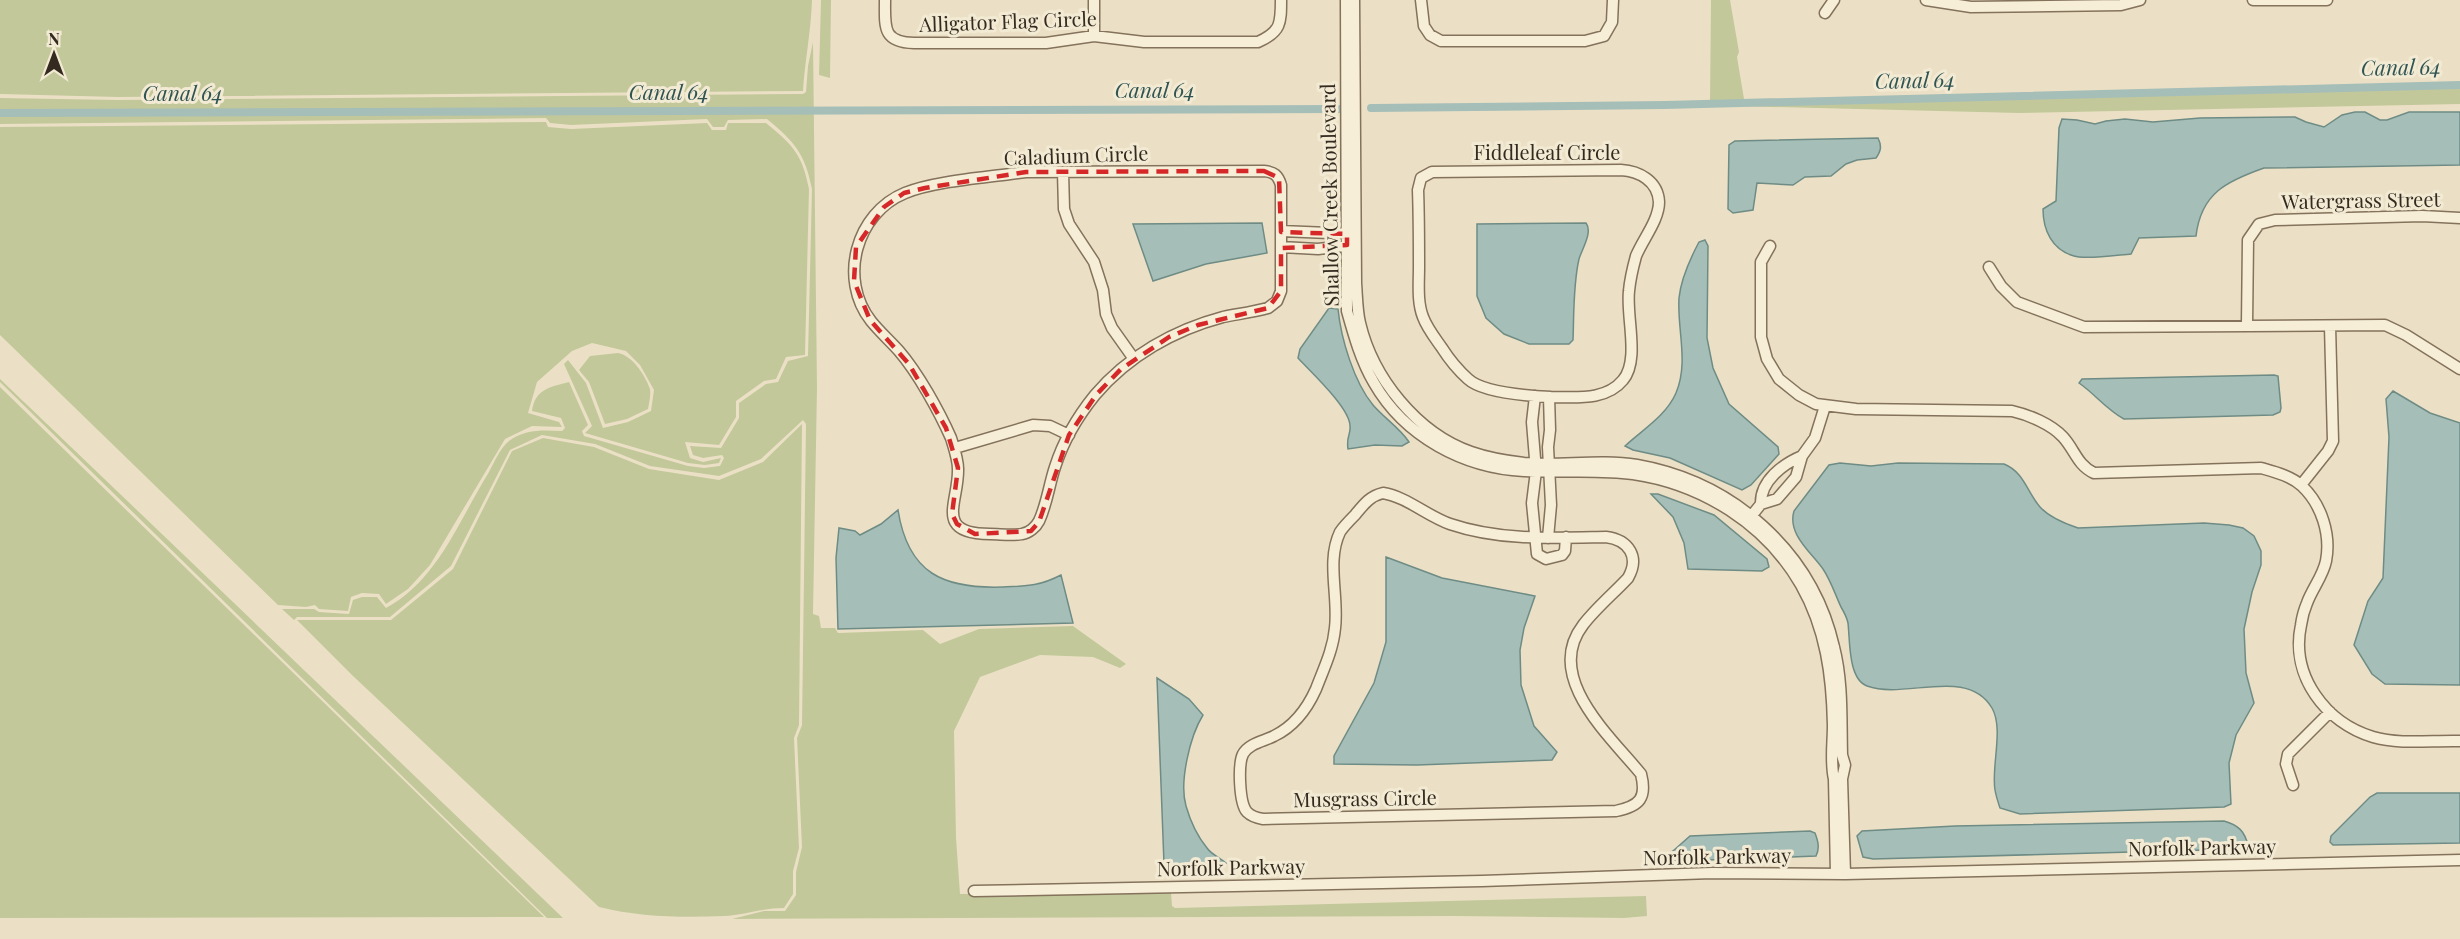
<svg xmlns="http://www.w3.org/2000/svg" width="2460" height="939" font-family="'Playfair Display',serif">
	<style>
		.green { fill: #c2c89a }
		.water { fill: #a6beb8; stroke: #6e8c85; stroke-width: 1.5 }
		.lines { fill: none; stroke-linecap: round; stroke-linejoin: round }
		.canal { stroke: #a6beb8; stroke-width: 8 }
		.minor-casing { stroke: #84725c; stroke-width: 13 }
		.minor { stroke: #f6eed7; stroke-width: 10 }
		.marked { fill: none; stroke: #d62828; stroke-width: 4.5; stroke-dasharray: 12 8; stroke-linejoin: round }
		.labels { text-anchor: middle; stroke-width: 6; stroke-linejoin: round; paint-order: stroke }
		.street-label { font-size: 20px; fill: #352a1f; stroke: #f3ead4 }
		.water-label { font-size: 21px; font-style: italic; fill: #2f5452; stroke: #f3ead4 }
	</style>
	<rect width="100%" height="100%" fill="#ebe0c5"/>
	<path class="green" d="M0 0H812C811 31 805 60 803 91L118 97 0 94Z
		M821 0H831L830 78 819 75Z
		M1711 0H1730L1739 52 1737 57 1744 99 2017 98 2460 84V104L2019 113 1734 106 1731 101H1710Z
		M813 42 817 388 813 614 819 616 821 628H835L838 633 923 630 940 644 979 629 1073 626 1126 664 1120 668 1093 657 1040 655 980 677 954 731 956 838 960 894 1171 892 1172 906 1175 908 1646 896 1647 916 1624 918 1451 916 732 919 764 911H785L796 895V872L802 847 797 738 802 725 806 424 803 420 761 459 719 476 650 466 595 444 542 435 510 450 451 566 390 617H297L294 620 282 609H314L319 612 349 614 353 600 362 597H377L386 608C438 580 459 520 489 472 494 463 500 448 509 441 525 429 542 430 562 431L565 428 561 418 532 411C535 389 550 387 569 382L588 425 582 431 584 436 688 466 704 468 720 466 724 458 722 455 703 458 693 455 690 446 721 448 739 418V403L766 384 778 382 788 361 808 356 812 189C805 154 795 142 767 119L728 120 724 127H713L707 119 571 125 550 123 546 118 0 124V98L118 100 803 94 806 92 808 66Z
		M546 122 548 127 571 129 707 123 712 130H726L728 123H766C793 145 802 154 809 189L805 355 786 357 776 379 764 381 736 401V417L719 445 685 442 690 458 703 462 721 458 719 463 705 465 688 463 585 433 592 426 564 364 568 360 586 383 603 428 628 422 651 411 654 390 640 365 626 351 592 343 572 351 537 382 528 413 559 422 562 427 532 426 505 439 430 565 408 589 386 604 379 594 362 593 351 597 348 611 319 609 315 605 306 607 278 605 0 335V127Z
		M618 353C633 356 645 375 650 389 651 395 649 403 648 409L627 419 605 424 589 382 579 370 590 356Z
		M0 379 563 918H547L0 382Z
		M0 387 544 917 0 918Z
		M802 424 799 725 794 738 799 848 793 871V894L784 908C762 908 745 915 724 916 683 918 639 917 599 907L353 676 297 620H391L453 569 512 451 543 438 594 447 649 469 719 480 763 462Z"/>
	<path class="water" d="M2355 112H2365L2380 120H2387L2409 112H2460V165L2264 168C2227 181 2201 193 2196 236L2139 238 2131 254C2118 255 2085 260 2074 256 2052 250 2043 230 2043 209L2056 201 2059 128 2062 119 2077 120 2095 124 2106 121 2125 119 2153 122 2200 118 2295 117 2306 122 2324 127 2342 115Z
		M1878 138C1882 146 1881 151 1876 158L1857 160 1846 164 1831 176 1805 177 1793 185 1757 183 1753 210 1733 213 1728 209 1729 145 1735 141Z
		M1262 223 1267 253 1206 264 1153 281 1133 224Z
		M1586 223C1593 232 1582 249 1579 259 1573 285 1574 314 1573 340L1569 344H1529L1504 334 1486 318 1477 296V224Z
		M1705 240 1708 246 1707 338 1713 368 1729 404 1778 447 1779 454 1751 485 1742 490 1670 458 1633 450 1625 446C1642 430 1666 416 1676 393 1689 362 1677 330 1679 298 1681 278 1690 259 1699 242Z
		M1329 308 1338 309C1341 339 1354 382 1373 405 1384 418 1400 428 1409 442L1402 446 1375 445 1348 449C1346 436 1351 435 1350 426 1350 408 1311 372 1298 358L1300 349Z
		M2274 375 2278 376 2281 408 2280 412 2273 415 2124 419C2107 410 2095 394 2079 383L2082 379Z
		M2393 391 2430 413 2460 423V685L2385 684 2372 674 2354 645 2368 601 2383 578 2389 437 2386 399Z
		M1840 463 1871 466 1898 463 2004 464C2024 472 2027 492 2040 507 2049 517 2066 524 2078 528L2204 523 2229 525 2243 528 2254 536 2261 551V565L2252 592 2244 629 2246 673 2254 703 2236 735 2229 763 2231 804 2224 807 2020 814 2000 808C1998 802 1996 796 1995 790 1991 767 2004 729 1992 708 1967 666 1905 700 1867 686 1848 679 1850 640 1848 623 1847 618 1844 612 1841 607 1835 594 1831 581 1823 569 1811 552 1787 534 1794 511L1829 465Z
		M1651 494H1658L1714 515 1767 559 1769 567 1762 571 1688 569 1684 543 1673 517Z
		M898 510C908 574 944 589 1003 587 1027 586 1040 586 1061 575L1073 623 838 629 836 558 839 528 855 531 860 535 881 524Z
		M1386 557 1442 578 1535 596 1524 628 1520 650 1521 685 1534 726 1557 752 1552 760 1417 765 1334 764V756L1374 683 1386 642Z
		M1157 678 1189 699 1203 715C1190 736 1179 782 1186 806 1190 820 1198 837 1207 848 1211 854 1220 858 1226 863L1221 865 1164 864Z
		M2377 793H2460V843L2333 845 2330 842 2331 836 2370 797Z
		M2224 821C2238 825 2245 831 2248 846L2241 849 1873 859 1863 857 1857 836 1862 831 1955 826Z
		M1810 831 1815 833C1818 841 1820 848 1816 856L1681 861 1665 859V856L1673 851 1690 836Z"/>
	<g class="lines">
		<path class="canal" d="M1371 108 1665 105 2460 85
			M0 113 1339 109"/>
		<g class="minor-casing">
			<path id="minor" d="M885 0C885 27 882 42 914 43H1046L1094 36 1144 42H1258C1281 32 1281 23 1281 0
				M1094 0V36
				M1346 0 1347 311C1354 336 1361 361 1374 383 1405 437 1464 468 1524 471 1560 473 1597 469 1633 474 1702 484 1766 524 1801 585 1826 629 1832 676 1833 725 1833 743 1830 762 1834 779L1836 874
				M1354 0 1356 283C1357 296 1357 311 1360 323 1373 378 1417 433 1471 452 1488 458 1506 461 1524 463 1561 466 1600 459 1637 465 1733 482 1812 551 1834 647 1843 682 1841 719 1842 755L1845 765 1842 779 1845 874
				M1421 0 1424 26 1430 35 1441 41H1585L1604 36 1612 22 1613 0
				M1926 0 1971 7 2121 5 2140 0
				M2253 0H2327
				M1825 13 1834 0
				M1621 170C1639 171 1658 181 1659 202 1659 220 1643 239 1636 256 1633 267 1630 280 1629 291 1626 317 1640 360 1623 380 1606 401 1576 397 1551 397 1531 396 1483 393 1468 379 1458 370 1449 359 1442 348 1435 338 1427 328 1423 317 1417 302 1419 283 1419 267 1419 241 1419 216 1418 190L1421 178 1432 172Z
				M1264 171C1274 172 1278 175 1281 185V291L1277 301 1268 308C1253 312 1238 314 1223 317 1174 330 1128 356 1095 395 1078 416 1063 442 1055 467 1049 485 1047 504 1039 521 1036 527 1029 533 1022 534 1012 536 1000 534 990 534 933 534 959 502 958 469 958 459 954 448 951 438 939 411 918 373 899 351 890 341 879 331 871 321 838 279 856 213 905 193 931 182 980 178 1010 174L1026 172Z
				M1063 172 1064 209 1069 224 1094 262 1103 290 1106 314 1112 328 1134 359
				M1281 231 1353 234
				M1770 246 1761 262V337L1767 359 1779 379 1799 395 1816 404 1856 409 2012 411C2029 415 2051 424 2063 437 2075 450 2077 465 2094 473L2261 468C2275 472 2291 476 2302 486 2322 505 2331 535 2326 561 2323 576 2312 589 2307 603 2304 610 2302 618 2301 625 2290 676 2326 723 2373 737 2400 745 2433 740 2460 741
				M1281 247 1318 249 1352 245
				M1989 267 2001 286 2017 302 2084 327 2385 325 2406 335 2460 369
				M2247 325 2248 240 2259 224 2275 220 2422 216 2460 218
				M1535 396 1532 422 1536 471 1532 503 1537 554 1546 559 1562 555 1565 551 1566 537
				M955 448 1033 425 1050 426 1069 435
				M2301 485 2328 451 2333 441 2330 326
				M1383 493C1407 497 1427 516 1450 524 1500 541 1554 538 1606 537 1629 540 1640 557 1628 578 1613 594 1596 608 1583 625 1543 677 1610 736 1641 774 1647 798 1640 806 1616 811L1263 819C1257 818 1251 816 1247 812 1239 803 1238 764 1243 754 1249 743 1265 741 1274 736 1295 726 1307 709 1316 689 1324 668 1333 650 1335 628 1339 597 1326 561 1340 532 1344 526 1350 520 1355 515 1364 504 1370 496 1383 493Z
				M1761 504C1760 481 1783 464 1802 456
				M1748 520 1761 504 1777 499 1796 477 1802 456 1815 438 1825 406
				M1548 538 1551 505 1548 447 1550 430 1549 397
				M2293 785 2286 764 2288 754 2330 712
				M974 891 1482 881 1712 873 1845 874 2460 860"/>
		</g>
		<use href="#minor" class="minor"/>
	</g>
	<path class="marked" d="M1264 171 1279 178 1281 232 1347 234V245L1281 248V291L1268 308 1198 325 1169 337 1121 369 1096 395 1069 435 1039 522 1031 531 975 534 957 524 952 514 958 468 946 428 909 364 870 320 854 281 856 247 884 207 904 193 925 188 1026 172Z"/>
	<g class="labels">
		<g class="street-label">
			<text transform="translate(1008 22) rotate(-2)" y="7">Alligator Flag Circle</text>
			<text x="1547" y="160">Fiddleleaf Circle</text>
			<text transform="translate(1076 156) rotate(-2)" y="7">Caladium Circle</text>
			<text transform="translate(1330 195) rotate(-91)" y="7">Shallow Creek Boulevard</text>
			<text transform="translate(2361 201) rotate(-1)" y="7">Watergrass Street</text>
			<text transform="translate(1365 799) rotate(-1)" y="7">Musgrass Circle</text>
			<text transform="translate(2202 848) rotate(-1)" y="7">Norfolk Parkway</text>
			<text transform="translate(1717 857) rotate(-1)" y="7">Norfolk Parkway</text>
			<text transform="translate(1231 868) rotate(-1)" y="7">Norfolk Parkway</text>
		</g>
		<g class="water-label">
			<text transform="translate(2401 68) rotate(-1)" y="7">Canal 64</text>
			<text transform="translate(1915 81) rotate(-1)" y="7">Canal 64</text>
			<text x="1155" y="98">Canal 64</text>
			<text x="669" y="100">Canal 64</text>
			<text x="183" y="101">Canal 64</text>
		</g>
	</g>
	<g transform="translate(54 54)" stroke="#f3ead4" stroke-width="4.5" paint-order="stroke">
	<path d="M0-4.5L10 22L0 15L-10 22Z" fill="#352a1f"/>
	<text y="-9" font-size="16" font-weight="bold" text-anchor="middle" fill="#352a1f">N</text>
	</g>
</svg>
